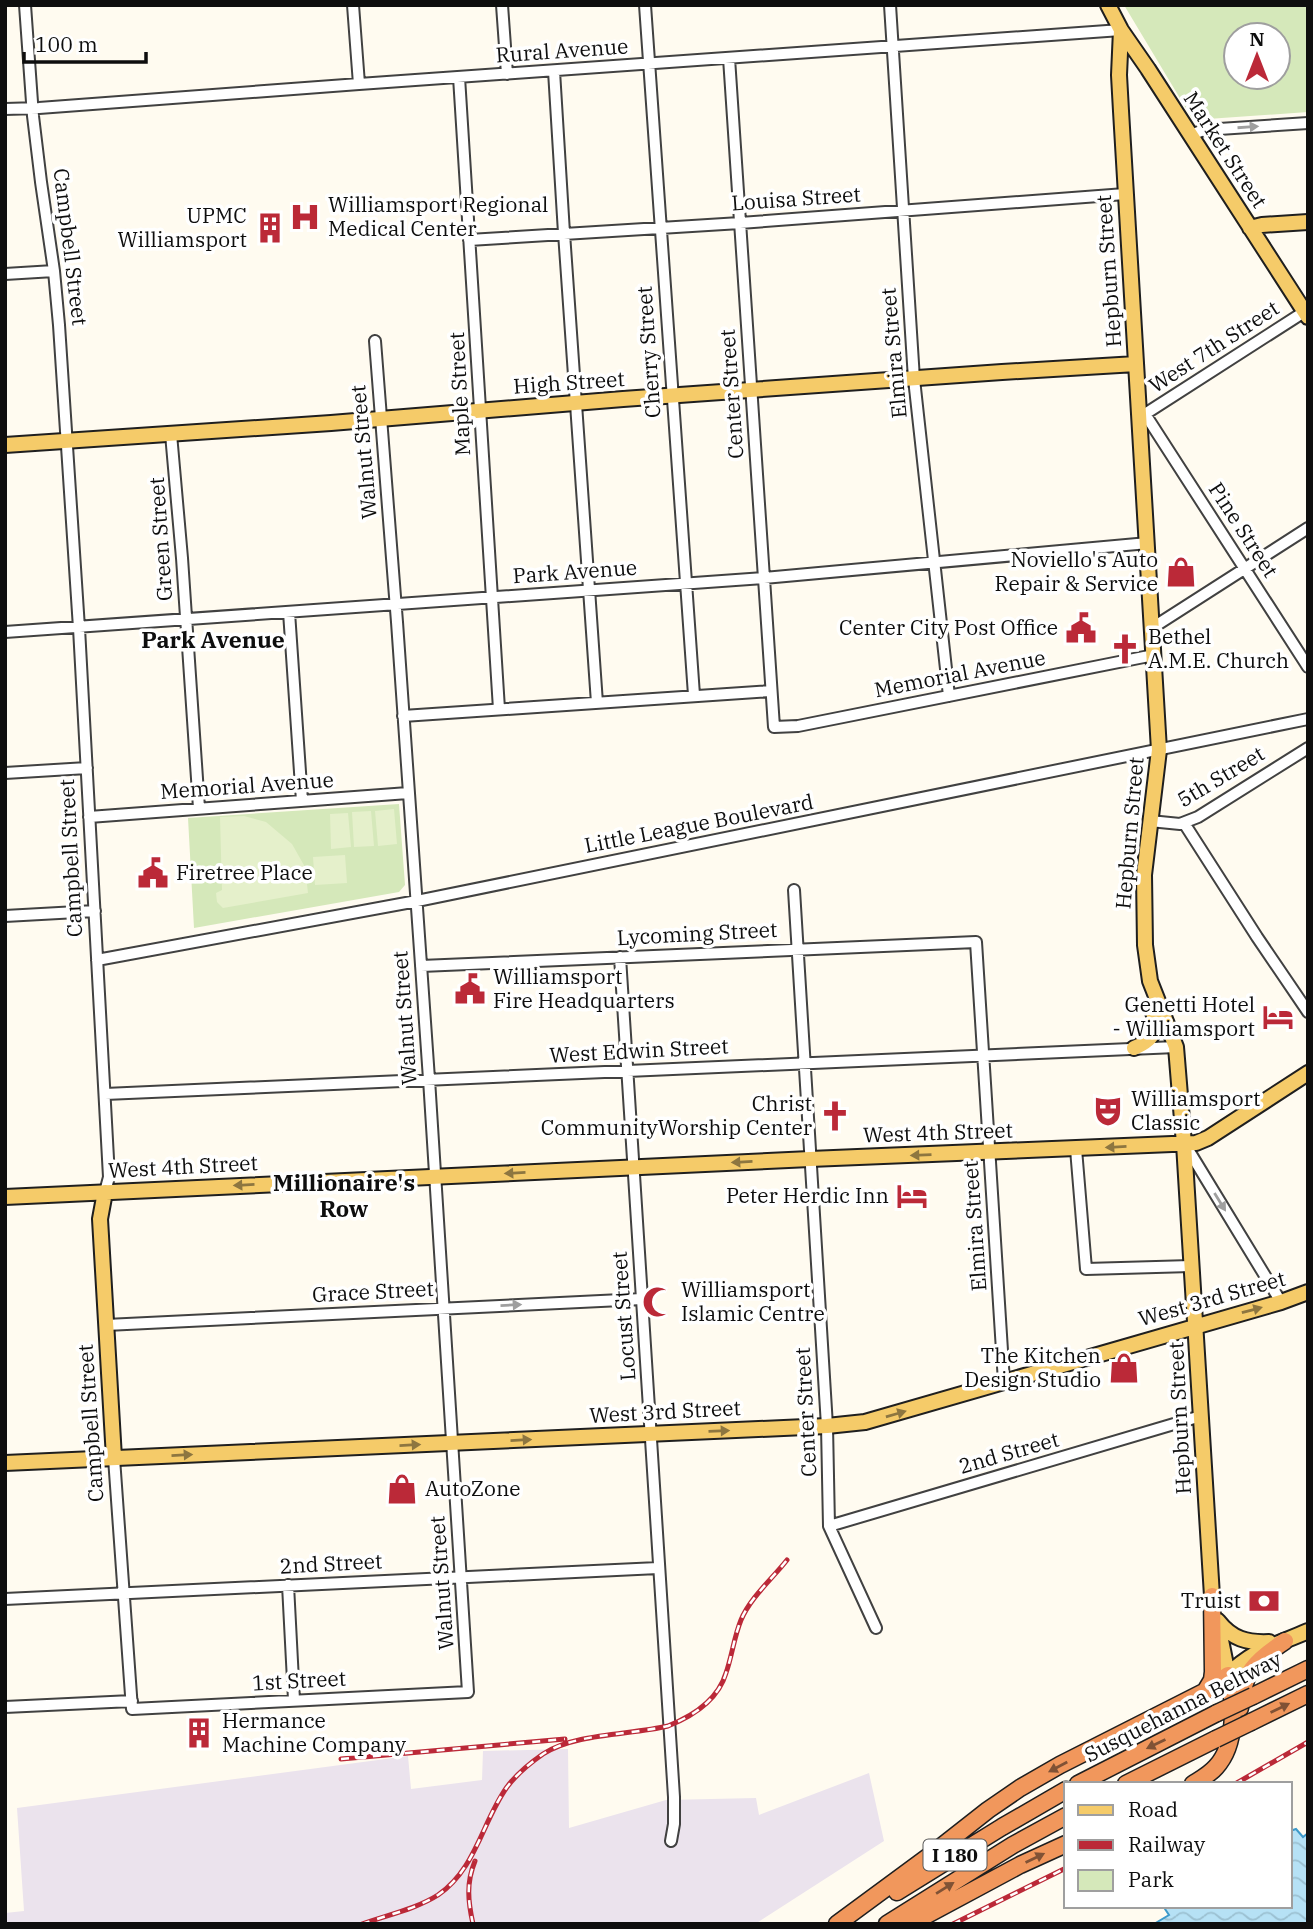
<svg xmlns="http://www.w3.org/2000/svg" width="1313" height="1929" font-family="'IBM Plex Serif',serif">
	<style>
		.industrial { fill: #ebe3ed }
		.park { fill: #d5e8ba; fill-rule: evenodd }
		.pitch { fill: #e5f0cb }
		.water { fill: url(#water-waves); stroke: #3e9aca; stroke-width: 2 }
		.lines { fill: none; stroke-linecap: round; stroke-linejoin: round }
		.minor-casing { stroke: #414141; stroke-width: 14 }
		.major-casing { stroke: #1f1f1f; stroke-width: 18 }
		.highway-casing { stroke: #1f1f1f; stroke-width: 19 }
		.minor { stroke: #fff; stroke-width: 10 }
		.major { stroke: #f5cb69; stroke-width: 14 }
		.highway { stroke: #f1975c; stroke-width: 16 }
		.rail-casing { stroke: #bb2938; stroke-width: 5 }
		.rail { stroke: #fff; stroke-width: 2.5; stroke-dasharray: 8; stroke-linecap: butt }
		.highway-bridge-casing { stroke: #1f1f1f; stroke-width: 19; stroke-linecap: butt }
		.highway-bridge { stroke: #f1975c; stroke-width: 16 }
		.oneway { fill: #9f9f9f }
		.oneway2 { fill: #8d7640 }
		.oneway3 { fill: #805235 }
		.labels { text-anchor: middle; stroke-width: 7; stroke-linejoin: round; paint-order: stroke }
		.shield { fill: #fff; stroke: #565656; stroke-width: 2 }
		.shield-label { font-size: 19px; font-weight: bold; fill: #0e0e0e }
		.street-label { font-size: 21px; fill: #0e0e0e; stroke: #fff }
		.poi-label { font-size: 21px; fill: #0e0e0e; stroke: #fff; text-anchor: start }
		.neighbourhood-label { font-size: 23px; font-weight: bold; fill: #0e0e0e; stroke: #fff }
	</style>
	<defs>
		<pattern id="water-waves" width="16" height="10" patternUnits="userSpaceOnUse" patternTransform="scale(1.75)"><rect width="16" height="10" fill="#b6e1f5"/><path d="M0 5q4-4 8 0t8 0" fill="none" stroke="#9bc0d1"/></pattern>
	</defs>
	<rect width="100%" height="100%" fill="#fffbf0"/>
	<path class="industrial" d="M568 1749 569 1828 666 1800 756 1798 759 1815 869 1773 884 1841 755 1924H5V1913L24 1911 17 1808 408 1756 411 1789 482 1780 483 1751Z"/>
	<path class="park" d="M1124 5H1308V112L1193 120ZM1236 35H1278V77H1236Z
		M399 804 405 885 399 892 194 928 188 818Z"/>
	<path class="pitch" d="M394 809 397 844 378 846 375 811Z
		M371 811 374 846 354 847 352 812Z
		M348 813 351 847 331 849 330 814Z
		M244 816 266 822 292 844 305 867 308 893 223 908 217 902 216 893 222 890 220 817Z
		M345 855 347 883 315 885 313 857Z"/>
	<path class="water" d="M1296 1829 1303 1837 1308 1833V1924H1154L1169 1915 1163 1906H1290V1831Z"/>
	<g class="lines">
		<g class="minor-casing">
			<path id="minor" d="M25 5 33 116 41 182 54 271 59 325 79 628 109 1177 105 1192
				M353 5 359 84
				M502 5 507 74
				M645 5 694 695
				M890 5 914 379 949 696
				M729 58 774 727 798 726 1154 655
				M554 71 564 233 597 703
				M459 77 499 709
				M5 109 39 108 359 84 1121 30
				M1190 135 1204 130 1308 123
				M469 240 740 223 1125 194
				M5 274 54 271
				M1141 414H1145L1304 312
				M1145 414 1308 667
				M171 434 182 558 199 808
				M289 612 302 801
				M1152 628 1308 528
				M5 632 764 578 1148 543
				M403 716 771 691
				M5 773 87 768
				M89 817 408 793
				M1150 821 1180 824 1198 817 1308 748
				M1184 823 1257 937 1308 1012
				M794 890 827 1426 829 1526 876 1628
				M5 916 95 911
				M620 957 674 1797V1824L671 1841
				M97 960 417 901 1308 719
				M421 966 976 942 1004 1382
				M105 1094 1176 1047
				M1186 1146 1281 1302
				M1076 1149 1086 1269 1191 1266
				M106 1325 642 1299
				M114 1458 132 1709 468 1692 429 1079 397 622 375 341
				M829 1526 1201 1416
				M288 1585 294 1700
				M5 1599 658 1568
				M5 1707 132 1701"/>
		</g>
		<g class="major-casing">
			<path id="major" d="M1108 5 1121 30 1148 69 1308 317
				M1121 30 1119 75 1121 111 1159 750 1144 875 1145 945 1150 981 1176 1047 1184 1144 1212 1596 1214 1605
				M1250 228 1262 225 1308 222
				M5 445 331 423 623 399 1002 372 1136 364
				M1134 1048C1156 1039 1159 1028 1151 1006
				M105 1192 100 1219 114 1458
				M5 1197 810 1159 1196 1143 1208 1138 1308 1073
				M5 1463 827 1426 865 1422 1281 1302 1308 1292
				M1218 1621C1232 1639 1247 1643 1269 1642
				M1218 1625 1228 1675
				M1228 1675C1253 1649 1277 1645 1308 1631"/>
		</g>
		<g class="highway-casing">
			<path id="highway" d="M1206 1690 1212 1680 1213 1672 1212 1596
				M1253 1696 1308 1669
				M1240 1708C1243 1672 1255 1661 1285 1641
				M1251 1722 1308 1694
				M1078 1784 1217 1713
				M1126 1784 1216 1739
				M897 1892 1002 1827 1066 1790
				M837 1924 932 1854 988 1810 1020 1788 1060 1765 1206 1691 1228 1675C1235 1703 1237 1744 1216 1767 1209 1775 1201 1779 1193 1784
				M887 1924 1013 1845 1066 1816
				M910 1924 1020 1865 1066 1844"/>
		</g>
		<use href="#minor" class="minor"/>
		<use href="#major" class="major"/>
		<use href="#highway" class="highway"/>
		<g class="rail-casing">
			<path id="rail" d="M341 1759 565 1739
				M1235 1784 1308 1742
				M362 1924C387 1915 416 1909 438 1895 476 1869 482 1822 507 1787 516 1775 530 1763 543 1754 575 1733 631 1735 668 1726 693 1716 718 1700 726 1673 732 1656 734 1637 741 1620 750 1598 772 1579 787 1560
				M473 1924C468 1901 466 1883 475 1861
				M953 1924 1066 1868"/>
		</g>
		<use href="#rail" class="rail"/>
		<g class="highway-bridge-casing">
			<path id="highway-bridge" d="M1217 1713 1253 1696
				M1216 1739 1251 1722"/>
		</g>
		<use href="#highway-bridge" class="highway-bridge"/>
	</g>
	<defs><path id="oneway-solid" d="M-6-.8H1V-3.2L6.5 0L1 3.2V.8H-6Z" transform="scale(1.75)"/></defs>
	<g class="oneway">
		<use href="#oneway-solid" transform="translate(1248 127) rotate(-4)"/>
		<use href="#oneway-solid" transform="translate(1220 1202) rotate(58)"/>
		<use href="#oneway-solid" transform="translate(511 1305) rotate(-3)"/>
	</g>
	<g class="oneway2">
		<use href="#oneway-solid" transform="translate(1116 1147) rotate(177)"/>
		<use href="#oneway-solid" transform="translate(921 1155) rotate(178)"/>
		<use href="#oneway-solid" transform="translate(742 1162) rotate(177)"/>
		<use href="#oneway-solid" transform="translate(515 1173) rotate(177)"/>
		<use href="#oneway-solid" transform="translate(244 1185) rotate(177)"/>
		<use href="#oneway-solid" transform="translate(1252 1310) rotate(-15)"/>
		<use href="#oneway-solid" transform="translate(896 1414) rotate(-16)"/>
		<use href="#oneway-solid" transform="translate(719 1431) rotate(-2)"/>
		<use href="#oneway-solid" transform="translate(521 1440) rotate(-3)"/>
		<use href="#oneway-solid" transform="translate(410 1445) rotate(-3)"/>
		<use href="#oneway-solid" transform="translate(182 1455) rotate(-3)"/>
	</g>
	<g class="oneway3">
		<use href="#oneway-solid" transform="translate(1280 1708) rotate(-26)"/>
		<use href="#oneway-solid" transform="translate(1156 1744) rotate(154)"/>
		<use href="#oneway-solid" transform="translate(1058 1767) rotate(152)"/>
		<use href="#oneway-solid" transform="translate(1035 1858) rotate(-26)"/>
		<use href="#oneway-solid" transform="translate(945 1888) rotate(-32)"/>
	</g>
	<defs>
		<g id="hospital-bare" transform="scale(2.415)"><path d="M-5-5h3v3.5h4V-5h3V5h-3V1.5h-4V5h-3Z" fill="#bb2938" stroke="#fff" stroke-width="2.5" paint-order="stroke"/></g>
		<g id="building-bare" transform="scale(2.415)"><path d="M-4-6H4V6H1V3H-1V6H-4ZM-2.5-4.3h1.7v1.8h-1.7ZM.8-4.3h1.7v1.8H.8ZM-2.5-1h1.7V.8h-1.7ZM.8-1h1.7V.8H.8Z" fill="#bb2938" stroke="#fff" stroke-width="2.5" paint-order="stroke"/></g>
		<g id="shop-bare" transform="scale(2.415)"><path d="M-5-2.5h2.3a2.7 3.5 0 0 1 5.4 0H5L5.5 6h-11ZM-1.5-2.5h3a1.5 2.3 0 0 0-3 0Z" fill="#bb2938" stroke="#fff" stroke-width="2.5" paint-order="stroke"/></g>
		<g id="civic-bare" transform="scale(2.415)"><path d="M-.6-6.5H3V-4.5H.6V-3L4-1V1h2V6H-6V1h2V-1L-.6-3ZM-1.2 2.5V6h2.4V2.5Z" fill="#bb2938" stroke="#fff" stroke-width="2.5" paint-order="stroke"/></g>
		<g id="church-bare" transform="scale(2.415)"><path d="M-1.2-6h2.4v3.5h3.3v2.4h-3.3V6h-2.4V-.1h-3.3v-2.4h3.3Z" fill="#bb2938" stroke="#fff" stroke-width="2.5" paint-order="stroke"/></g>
		<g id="hotel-bare" transform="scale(2.415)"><path d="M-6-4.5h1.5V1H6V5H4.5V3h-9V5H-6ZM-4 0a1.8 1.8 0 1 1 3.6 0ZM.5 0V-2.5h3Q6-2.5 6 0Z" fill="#bb2938" stroke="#fff" stroke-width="2.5" paint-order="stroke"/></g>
		<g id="theatre-bare" transform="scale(2.415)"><path d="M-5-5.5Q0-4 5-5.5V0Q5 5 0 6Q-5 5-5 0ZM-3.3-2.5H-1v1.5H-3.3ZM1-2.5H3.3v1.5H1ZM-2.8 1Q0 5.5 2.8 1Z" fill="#bb2938" stroke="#fff" stroke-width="2.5" paint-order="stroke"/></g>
		<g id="mosque-bare" transform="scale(2.415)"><path d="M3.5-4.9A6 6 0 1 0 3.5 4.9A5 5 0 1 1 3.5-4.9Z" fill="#bb2938" stroke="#fff" stroke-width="2.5" paint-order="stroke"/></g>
		<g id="bank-bare" transform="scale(2.415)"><path d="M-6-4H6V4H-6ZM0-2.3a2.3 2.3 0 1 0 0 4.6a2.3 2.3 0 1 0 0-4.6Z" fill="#bb2938" stroke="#fff" stroke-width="2.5" paint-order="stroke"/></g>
	</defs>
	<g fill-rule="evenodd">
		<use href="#hospital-bare" x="305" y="217"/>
		<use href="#building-bare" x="270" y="228"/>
		<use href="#shop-bare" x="1181" y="572"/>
		<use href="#civic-bare" x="1081" y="628"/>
		<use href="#church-bare" x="1125" y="649"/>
		<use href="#civic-bare" x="153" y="873"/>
		<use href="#civic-bare" x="470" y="989"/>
		<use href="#hotel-bare" x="1278" y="1017"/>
		<use href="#theatre-bare" x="1108" y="1111"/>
		<use href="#church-bare" x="835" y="1116"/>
		<use href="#hotel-bare" x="912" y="1196"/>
		<use href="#mosque-bare" x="658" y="1302"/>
		<use href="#shop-bare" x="1124" y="1368"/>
		<use href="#shop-bare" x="402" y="1489"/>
		<use href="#bank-bare" x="1264" y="1601"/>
		<use href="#building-bare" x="199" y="1733"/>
	</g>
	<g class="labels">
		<rect class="shield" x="923.5" y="1839.5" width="63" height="31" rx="5"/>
		<g class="shield-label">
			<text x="955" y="1862">I 180</text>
		</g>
		<g class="street-label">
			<text transform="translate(562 51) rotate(-4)" y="7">Rural Avenue</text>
			<text transform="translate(1225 150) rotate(57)" y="7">Market Street</text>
			<text transform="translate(796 199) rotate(-4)" y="7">Louisa Street</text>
			<text transform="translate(70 247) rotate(83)" y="7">Campbell Street</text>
			<text transform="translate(1109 271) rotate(-94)" y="7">Hepburn Street</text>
			<text transform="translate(1214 347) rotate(-33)" y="7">West 7th Street</text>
			<text transform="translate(649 352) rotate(-94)" y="7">Cherry Street</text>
			<text transform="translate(894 353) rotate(-95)" y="7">Elmira Street</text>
			<text transform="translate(569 383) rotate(-4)" y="7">High Street</text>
			<text transform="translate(460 394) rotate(-93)" y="7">Maple Street</text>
			<text transform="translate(732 394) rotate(-94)" y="7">Center Street</text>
			<text transform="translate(364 452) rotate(-95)" y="7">Walnut Street</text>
			<text transform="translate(1243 530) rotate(57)" y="7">Pine Street</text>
			<text transform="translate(161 539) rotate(-94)" y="7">Green Street</text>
			<text transform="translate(575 572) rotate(-4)" y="7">Park Avenue</text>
			<text transform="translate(960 674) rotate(-11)" y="7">Memorial Avenue</text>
			<text transform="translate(1221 777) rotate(-31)" y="7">5th Street</text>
			<text transform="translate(247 786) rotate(-4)" y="7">Memorial Avenue</text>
			<text transform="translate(699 824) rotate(-11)" y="7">Little League Boulevard</text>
			<text transform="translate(1130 833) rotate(-85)" y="7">Hepburn Street</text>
			<text transform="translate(71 858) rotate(-93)" y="7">Campbell Street</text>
			<text transform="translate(697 934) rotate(-3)" y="7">Lycoming Street</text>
			<text transform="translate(405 1018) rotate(-94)" y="7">Walnut Street</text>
			<text transform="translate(639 1051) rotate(-3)" y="7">West Edwin Street</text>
			<text transform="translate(938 1133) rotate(-2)" y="7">West 4th Street</text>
			<text transform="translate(183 1167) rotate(-3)" y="7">West 4th Street</text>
			<text transform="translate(975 1226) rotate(-94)" y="7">Elmira Street</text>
			<text transform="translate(373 1292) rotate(-3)" y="7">Grace Street</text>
			<text transform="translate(1212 1299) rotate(-16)" y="7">West 3rd Street</text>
			<text transform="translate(624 1316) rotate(-94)" y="7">Locust Street</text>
			<text transform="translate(665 1412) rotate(-3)" y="7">West 3rd Street</text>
			<text transform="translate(806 1412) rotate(-93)" y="7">Center Street</text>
			<text transform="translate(1180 1418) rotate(-93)" y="7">Hepburn Street</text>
			<text transform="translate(91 1423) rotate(-94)" y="7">Campbell Street</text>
			<text transform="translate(1009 1453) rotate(-16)" y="7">2nd Street</text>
			<text transform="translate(331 1564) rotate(-3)" y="7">2nd Street</text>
			<text transform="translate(442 1583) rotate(-94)" y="7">Walnut Street</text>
			<text transform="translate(299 1681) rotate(-3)" y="7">1st Street</text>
			<text transform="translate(1183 1707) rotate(-27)" y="7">Susquehanna Beltway</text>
		</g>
		<g class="poi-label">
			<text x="328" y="212">Williamsport Regional<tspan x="328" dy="24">Medical Center</tspan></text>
			<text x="247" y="223" text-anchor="end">UPMC<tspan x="247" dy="24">Williamsport</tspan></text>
			<text x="1158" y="567" text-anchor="end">Noviello's Auto<tspan x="1158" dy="24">Repair &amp; Service</tspan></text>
			<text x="1058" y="635" text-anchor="end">Center City Post Office</text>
			<text x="1148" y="644">Bethel<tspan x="1148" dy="24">A.M.E. Church</tspan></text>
			<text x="176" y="880">Firetree Place</text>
			<text x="493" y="984">Williamsport<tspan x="493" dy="24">Fire Headquarters</tspan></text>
			<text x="1255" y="1012" text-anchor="end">Genetti Hotel<tspan x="1255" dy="24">- Williamsport</tspan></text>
			<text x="1131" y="1106">Williamsport<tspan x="1131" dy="24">Classic</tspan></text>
			<text x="812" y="1111" text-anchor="end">Christ<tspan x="812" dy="24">CommunityWorship Center</tspan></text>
			<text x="889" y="1203" text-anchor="end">Peter Herdic Inn</text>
			<text x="681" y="1297">Williamsport<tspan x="681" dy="24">Islamic Centre</tspan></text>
			<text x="1101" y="1363" text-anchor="end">The Kitchen<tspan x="1101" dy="24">Design Studio</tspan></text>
			<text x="425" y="1496">AutoZone</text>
			<text x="1241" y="1608" text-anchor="end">Truist</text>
			<text x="222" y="1728">Hermance<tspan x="222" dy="24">Machine Company</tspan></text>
		</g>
		<g class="neighbourhood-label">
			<text x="213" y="648">Park Avenue</text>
			<text x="344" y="1191">Millionaire's<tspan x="344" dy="26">Row</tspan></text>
		</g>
	</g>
	<rect width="1313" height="1929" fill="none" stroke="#0e0e0e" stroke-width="14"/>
	<rect x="1064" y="1782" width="228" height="126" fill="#ffffff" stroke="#9f9f9f" stroke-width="2"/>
	<rect x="1078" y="1805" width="35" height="10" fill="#f5cb69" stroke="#9f9f9f" stroke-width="2"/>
	<text x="1128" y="1817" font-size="21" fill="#0e0e0e">Road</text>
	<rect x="1078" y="1840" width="35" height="10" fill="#bb2938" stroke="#9f9f9f" stroke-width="2"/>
	<text x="1128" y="1852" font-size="21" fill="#0e0e0e">Railway</text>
	<rect x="1078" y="1870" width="35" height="21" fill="#d5e8ba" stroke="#9f9f9f" stroke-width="2"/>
	<text x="1128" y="1887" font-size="21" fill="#0e0e0e">Park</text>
	<g transform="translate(1257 56)"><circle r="33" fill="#ffffff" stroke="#9f9f9f" stroke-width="2"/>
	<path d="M0-5L12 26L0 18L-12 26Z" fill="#bb2938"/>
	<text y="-10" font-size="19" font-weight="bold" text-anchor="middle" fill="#0e0e0e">N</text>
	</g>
	<path d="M24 52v10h122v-10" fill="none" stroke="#0e0e0e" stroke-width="3.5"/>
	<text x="35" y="52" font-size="21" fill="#0e0e0e" stroke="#ffffff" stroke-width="5" paint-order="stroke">100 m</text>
</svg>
